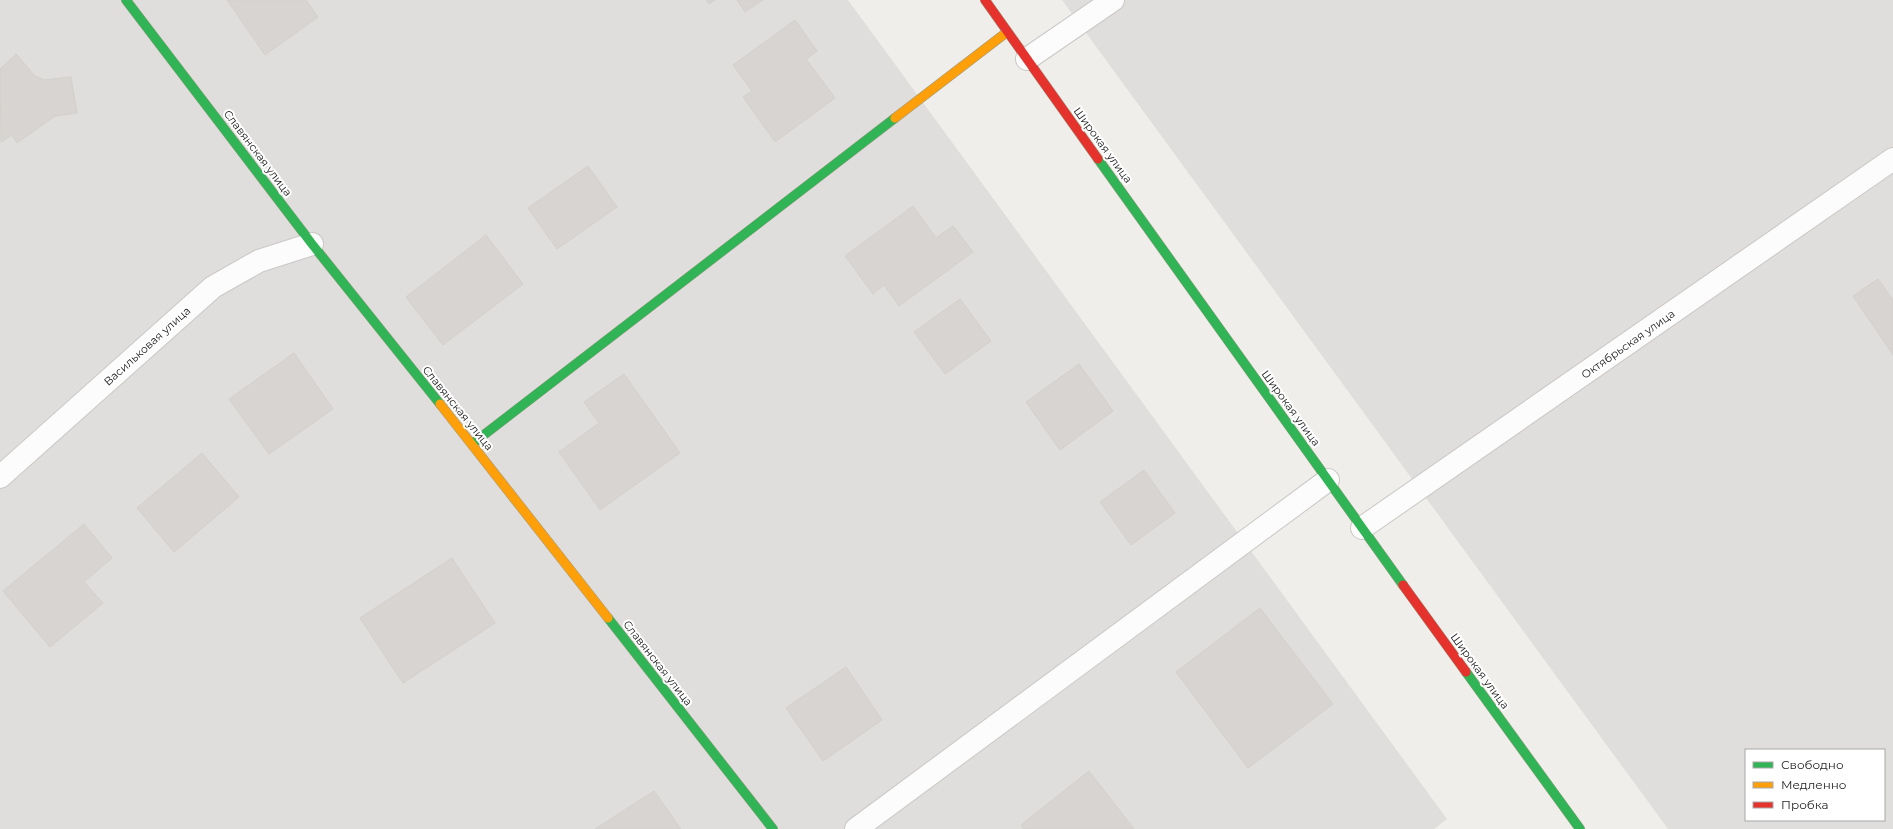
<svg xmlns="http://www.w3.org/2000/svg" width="1893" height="829" font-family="Montserrat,sans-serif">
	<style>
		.residential { fill: #dfdedc; fill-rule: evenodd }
		.building { fill: #d7d4d2; stroke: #d3d0cc }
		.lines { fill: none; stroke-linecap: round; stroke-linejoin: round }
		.street-casing { stroke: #c9c8c7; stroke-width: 24 }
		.fast-casing { stroke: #999a82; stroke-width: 10 }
		.slow-casing { stroke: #999a82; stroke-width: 10 }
		.jam-casing { stroke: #999a82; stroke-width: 10 }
		.street { stroke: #fdfcfc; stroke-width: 22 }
		.fast { stroke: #30b455; stroke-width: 9 }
		.slow { stroke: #ff9f0a; stroke-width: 9 }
		.jam { stroke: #e5322d; stroke-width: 9 }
		.labels { text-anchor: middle; stroke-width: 4; stroke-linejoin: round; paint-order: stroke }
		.street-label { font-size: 11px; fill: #222; stroke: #fff }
	</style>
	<rect width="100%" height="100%" fill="#f0eeeb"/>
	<path class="residential" d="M0 0H848L1447 819 1434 829H0Z
		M1062 0H1893V829H1668ZM1746 750H1884V820H1746Z"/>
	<path class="building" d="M227 0H306L318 17 265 55Z
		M706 0H715L709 4Z
		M737 0H763L745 12Z
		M795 20 817 51 806 59 835 98 775 142 743 97 752 91 733 65Z
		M16 54 35 76 44 80 71 77 77 113 55 116 17 143 12 135 1 142 0 69Z
		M588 166 617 207 557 249 528 208Z
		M913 206 936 238 953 226 973 252 899 306 884 285 873 294 845 256Z
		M486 235 523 284 443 345 406 297Z
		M1878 279 1893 300V355L1853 296Z
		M960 299 991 341 945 374 914 332Z
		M294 353 333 409 269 454 229 399Z
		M1079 364 1113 411 1060 450 1026 402Z
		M624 374 680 453 600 510 559 452 599 423 584 402Z
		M202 453 239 497 174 552 137 508Z
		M1144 470 1175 513 1131 545 1100 502Z
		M84 524 112 558 84 582 103 603 50 647 3 591Z
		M452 558 495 623 403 683 360 618Z
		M1260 608 1333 704 1248 768 1176 672Z
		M846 667 882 720 823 761 786 708Z
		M1089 771 1134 829H1024L1021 825Z
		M654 791 681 829H595Z"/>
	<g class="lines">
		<g class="street-casing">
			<path id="street" d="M1027 59 1113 0
				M0 477 213 287 259 261 312 244
				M1362 528 1893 159
				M856 829 1328 480"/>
		</g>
		<g class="fast-casing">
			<path id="fast" d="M126 0 312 244 440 404
				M1098 159 1403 585
				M472 444 895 118
				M608 618 773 829
				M1466 672 1580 829"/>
		</g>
		<g class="slow-casing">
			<path id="slow" d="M895 118 1007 32
				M440 404 608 618"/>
		</g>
		<g class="jam-casing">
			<path id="jam" d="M985 0 1098 159
				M1403 585 1466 672"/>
		</g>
		<use href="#street" class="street"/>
		<use href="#fast" class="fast"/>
		<use href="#slow" class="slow"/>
		<use href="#jam" class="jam"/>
	</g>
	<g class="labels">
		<g class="street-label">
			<text transform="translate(1103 145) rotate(54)" y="4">Широкая улица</text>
			<text transform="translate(258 153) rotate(53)" y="4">Славянская улица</text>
			<text transform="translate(1628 344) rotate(-35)" y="4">Октябрьская улица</text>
			<text transform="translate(147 346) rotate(-42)" y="4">Васильковая улица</text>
			<text transform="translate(458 408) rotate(51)" y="4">Славянская улица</text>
			<text transform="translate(1291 408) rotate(54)" y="4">Широкая улица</text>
			<text transform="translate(658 663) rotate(52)" y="4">Славянская улица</text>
			<text transform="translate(1480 671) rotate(54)" y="4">Широкая улица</text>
		</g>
	</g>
	<rect x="1745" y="749" width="140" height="72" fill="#ffffff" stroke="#a7a7a7"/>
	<rect x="1753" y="762" width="20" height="6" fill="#30b455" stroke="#a7a7a7"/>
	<text x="1781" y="769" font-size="12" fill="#222222">Свободно</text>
	<rect x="1753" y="782" width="20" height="6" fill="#ff9f0a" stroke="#a7a7a7"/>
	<text x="1781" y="789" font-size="12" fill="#222222">Медленно</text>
	<rect x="1753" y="802" width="20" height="6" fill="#e5322d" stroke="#a7a7a7"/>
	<text x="1781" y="809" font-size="12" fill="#222222">Пробка</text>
</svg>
